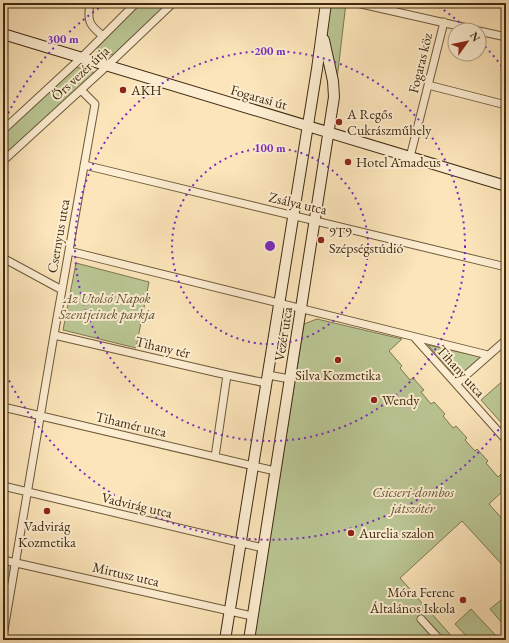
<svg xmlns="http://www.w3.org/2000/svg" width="509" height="643" font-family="'EB Garamond',serif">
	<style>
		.green { fill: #bac694; stroke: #7c7852 }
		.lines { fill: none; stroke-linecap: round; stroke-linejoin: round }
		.street-casing { stroke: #6e593a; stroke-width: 9 }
		.secondary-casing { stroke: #3f2a10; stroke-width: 12 }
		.street { stroke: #fdeed2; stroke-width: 7 }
		.secondary { stroke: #fdeed2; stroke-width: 10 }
		.ring { fill: none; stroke: #7b2cbf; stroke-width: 2; stroke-dasharray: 2 4 }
		.poi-dot { fill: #8f2418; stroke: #fdeed2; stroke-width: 1.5 }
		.labels { text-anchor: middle; stroke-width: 4; stroke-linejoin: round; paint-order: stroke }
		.street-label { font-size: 14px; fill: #3f2a10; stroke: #fdeed2 }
		.poi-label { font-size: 14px; fill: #3f2a10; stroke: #fdeed2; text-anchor: start }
		.park-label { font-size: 14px; font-style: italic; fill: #5e5131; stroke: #fdeed2 }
		.centre { fill: #7b2cbf; stroke: #fdeed2; stroke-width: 2 }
		.ring-label { font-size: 12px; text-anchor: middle; font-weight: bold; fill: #7b2cbf; stroke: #fdeed2; stroke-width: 4; stroke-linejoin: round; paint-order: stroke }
	</style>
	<rect width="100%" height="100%" fill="#fce5ba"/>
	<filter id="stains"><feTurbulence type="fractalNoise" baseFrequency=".005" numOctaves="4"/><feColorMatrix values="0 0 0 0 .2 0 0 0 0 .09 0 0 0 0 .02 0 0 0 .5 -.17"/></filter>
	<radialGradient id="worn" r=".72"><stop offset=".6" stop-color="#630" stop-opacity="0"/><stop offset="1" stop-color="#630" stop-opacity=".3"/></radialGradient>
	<path class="green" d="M141 3H168L114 54 106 56 97 53 98 47Z
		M330 3H346L337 79 328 44 326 28Z
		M73 66 99 74 3 161V130Z
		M76 263 149 282 136 348 63 330Z
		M317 319 402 339 389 351 402 366 400 368 410 380 413 378 424 390 421 392 431 404 434 402 445 414 443 416 453 428 456 426 467 438 465 440 475 451 477 449 488 461 486 463 498 477 506 469V488L489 504 506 523V569L462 521 400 578 455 640H254L304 324Z
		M428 345 481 357 457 378Z
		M506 378V428L481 400Z
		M3 560 16 562 11 589 3 588Z
		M501 600 506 605V624L504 625 490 609Z
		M471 609 500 640H470L455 624Z"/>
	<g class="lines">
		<g class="street-casing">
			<path id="street" d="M90 3C87 21 89 25 103 36
				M357 3 476 30
				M479 31 506 37
				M428 85 506 105
				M3 130 81 58 136 3
				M410 157 444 22
				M3 161 107 66 173 3
				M84 165 506 267
				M69 251 488 355
				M3 258 62 290
				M54 335 227 375 266 383
				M414 337 506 440
				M268 375 290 379
				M456 384 506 340
				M3 407 275 471
				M215 457 227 375
				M3 486 263 548
				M3 560 252 616
				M421 619 440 640
				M3 636 54 335 95 104 81 90"/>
		</g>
		<g class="secondary-casing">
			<path id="secondary" d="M3 34 506 186
				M225 640 317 69 326 3
				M249 640 334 97 333 81 324 40"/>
		</g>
		<use href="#street" class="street"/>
		<use href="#secondary" class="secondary"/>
	</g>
	<g class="ring">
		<circle cx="270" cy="246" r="98"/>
		<circle cx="270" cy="246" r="195"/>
		<path d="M506 420A293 293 0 0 1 3 368M3 124A293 293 0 0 1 106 3M434 3A293 293 0 0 1 468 30M481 42A293 293 0 0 1 506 72"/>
	</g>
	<g class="poi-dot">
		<circle cx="123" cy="90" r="4"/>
		<circle cx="339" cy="122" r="4"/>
		<circle cx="348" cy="162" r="4"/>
		<circle cx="321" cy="240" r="4"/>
		<circle cx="338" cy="360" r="4"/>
		<circle cx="374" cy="400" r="4"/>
		<circle cx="47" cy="511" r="4"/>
		<circle cx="351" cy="533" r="4"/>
		<circle cx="463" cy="600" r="4"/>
	</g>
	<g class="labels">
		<g class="street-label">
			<text transform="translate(420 63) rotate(-76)" y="5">Fogaras köz</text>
			<text transform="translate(80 73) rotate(-43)" y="5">Örs vezér útja</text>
			<text transform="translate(259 97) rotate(16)" y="5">Fogarasi út</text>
			<text transform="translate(298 203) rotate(13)" y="5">Zsálya utca</text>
			<text transform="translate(58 236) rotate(-80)" y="5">Csernyus utca</text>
			<text transform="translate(283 334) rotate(-81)" y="5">Vezér utca</text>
			<text transform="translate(163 347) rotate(13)" y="5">Tihany tér</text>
			<text transform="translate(461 371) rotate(48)" y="5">Tihany utca</text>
			<text transform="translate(131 424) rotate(13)" y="5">Tihamér utca</text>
			<text transform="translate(137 505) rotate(13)" y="5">Vadvirág utca</text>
			<text transform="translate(126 574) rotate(13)" y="5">Mirtusz utca</text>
		</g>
		<g class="poi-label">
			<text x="131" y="95">AKH</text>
			<text x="347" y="119">A Regős<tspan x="347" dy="16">Cukrászműhely</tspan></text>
			<text x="356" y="167">Hotel Amadeus</text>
			<text x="329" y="237">9T9<tspan x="329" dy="16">Szépségstúdió</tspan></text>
			<text x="338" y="380" text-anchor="middle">Silva Kozmetika</text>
			<text x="382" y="405">Wendy</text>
			<text x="47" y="531" text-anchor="middle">Vadvirág<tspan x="47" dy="16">Kozmetika</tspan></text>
			<text x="359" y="538">Aurelia szalon</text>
			<text x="455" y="597" text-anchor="end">Móra Ferenc<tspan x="455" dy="16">Általános Iskola</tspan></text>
		</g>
		<g class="park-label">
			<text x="107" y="303">Az Utolsó Napok<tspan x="107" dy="16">Szentjeinek parkja</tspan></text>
			<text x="413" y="497">Csicseri-dombos<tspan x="413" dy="16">játszótér</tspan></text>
		</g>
	</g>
	<circle cx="270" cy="246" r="6" class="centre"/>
	<g class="ring-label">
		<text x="63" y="43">300 m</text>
		<text x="270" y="55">200 m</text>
		<text x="270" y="152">100 m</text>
	</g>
	<rect width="509" height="643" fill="none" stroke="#fce5ba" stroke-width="16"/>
	<rect x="4" y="4" width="501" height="635" fill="none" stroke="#3f2a10" stroke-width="2"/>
	<rect x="8" y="8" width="493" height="627" fill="none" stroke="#3f2a10"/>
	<g transform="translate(467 42) rotate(57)"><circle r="19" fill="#fdeed2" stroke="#b1a084"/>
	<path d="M0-3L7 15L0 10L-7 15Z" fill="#8f2418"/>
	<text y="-6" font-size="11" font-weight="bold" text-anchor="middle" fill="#3f2a10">N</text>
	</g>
	<rect width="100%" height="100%" filter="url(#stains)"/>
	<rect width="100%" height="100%" fill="url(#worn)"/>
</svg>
